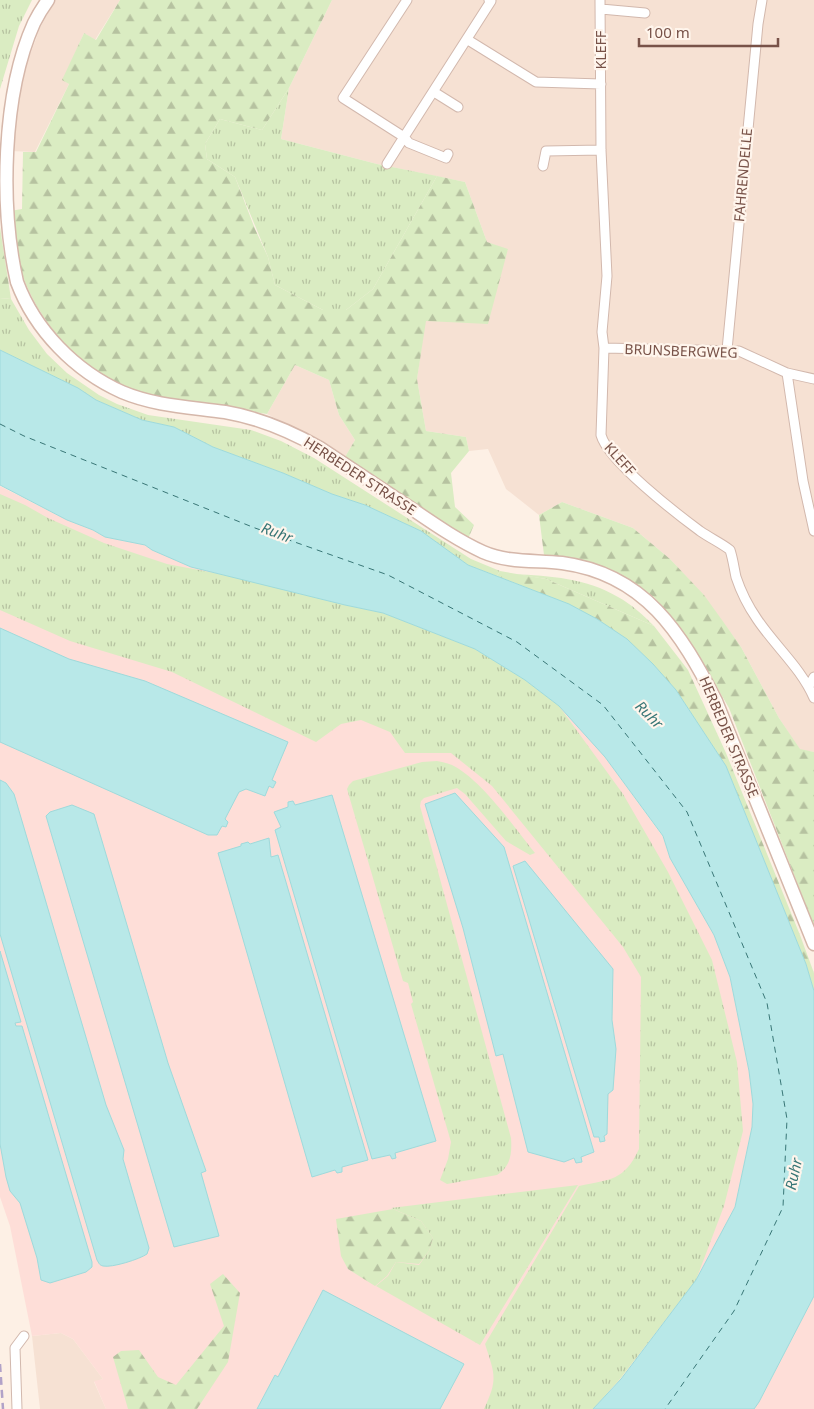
<svg xmlns="http://www.w3.org/2000/svg" width="814" height="1409" font-family="'Noto Sans',sans-serif">
	<style>
		.residential { fill: #f6e1d3 }
		.commercial { fill: #feded8 }
		.grass { fill: url(#grass-tufts) }
		.forest { fill: url(#forest-firs) }
		.water { fill: #b8e8e8; stroke: #9edadb }
		.lines { fill: none; stroke-linecap: round; stroke-linejoin: round }
		.ferry { stroke: #387676; stroke-width: 1; stroke-dasharray: 6 5; stroke-linecap: butt }
		.minor-casing { stroke: #d2b8ad; stroke-width: 11 }
		.secondary-casing { stroke: #d5b7aa; stroke-width: 15 }
		.minor { stroke: #fff; stroke-width: 9 }
		.secondary { stroke: #fff; stroke-width: 12 }
		.rail { stroke: #b1a2c8; stroke-width: 2.5; stroke-dasharray: 8 5; stroke-linecap: butt }
		.labels { text-anchor: middle; stroke-width: 4.5; stroke-linejoin: round; paint-order: stroke }
		.street-label { font-size: 14px; fill: #785248; stroke: #fff5ec }
		.water-label { font-size: 15px; font-style: italic; fill: #387676; stroke: #fff5ec }
	</style>
	<defs>
		<pattern id="grass-tufts" width="24" height="20" patternUnits="userSpaceOnUse" patternTransform="scale(1.25)"><rect width="24" height="20" fill="#daecc2"/><path d="M3 7l-1-3M5 7V3M7 7l1-3M15 17l-1-3M17 17v-4M19 17l1-3" fill="none" stroke="#b6c2a0"/></pattern>
		<pattern id="forest-firs" width="22" height="20" patternUnits="userSpaceOnUse" patternTransform="scale(1.25)"><rect width="22" height="20" fill="#daecc2"/><path d="M5 1l3.5 6h-7zM16 11l3.5 6h-7z" fill="#b6c2a0"/></pattern>
	</defs>
	<rect width="100%" height="100%" fill="#fdf0e5"/>
	<path class="residential" d="M55 0H120L95 40 84 33 63 80 69 84 35 152 10 151 16 103 27 63 40 28Z
		M332 0H814V752L800 750 779 718 741 647 704 596 670 559 633 528 562 502 539 515 506 489 488 449 469 451 466 437 426 431 417 379 425 321 508 250 487 242 465 182 377 164 281 139 289 88Z
		M295 365 329 380 339 415 355 440 345 457 314 438 267 414Z
		M61 1333 73 1339 103 1379 94 1382 106 1409H40L32 1336Z"/>
	<path class="commercial" d="M0 486 67 520 93 530 105 537 145 545 152 550 191 567 345 605 559 706 605 757 663 837 670 858 714 935 730 977 749 1071 753 1104 752 1127 735 1207 696 1280 620 1379 593 1409H106L94 1381 103 1379 73 1339 61 1333 32 1336 10 1226 0 1197Z
		M814 1296V1409H754L759 1402Z"/>
	<path class="grass" d="M0 0H32L19 26 0 89Z
		M289 88 281 139 377 164 437 176 373 289 346 310H323L275 285 268 257 235 177 207 159 205 144 220 119 262 130Z
		M0 298 11 299 29 330 47 354 67 373 99 395 117 404 148 415 251 430 281 441 314 458 471 559 500 571 497 576 468 565 421 531 365 505 332 494 283 473 213 447 174 427 142 420 96 400 78 388 4 352 0 350Z
		M0 494 25 505 48 518 104 543 167 564 236 577 345 605 383 613 475 649 525 680 559 706 623 794 668 872 712 960 737 1062 743 1131 724 1206 696 1280 620 1379 593 1409H484C498 1379 495 1375 485 1344L579 1186C611 1179 624 1181 639 1149L641 977 623 947 492 786 451 753H405L390 732 361 720 341 724 316 742 172 672 70 641 0 610Z
		M514 574C550 576 587 578 618 597 631 604 643 615 654 626L546 579Z
		M437 761C442 762 447 763 452 765 482 780 513 826 535 853L530 855 506 841 465 794 457 788 424 798 421 801 420 806 511 1138C512 1153 511 1166 497 1175L447 1184 440 1180 448 1159 451 1142 411 1004 413 1002 408 983 403 981 347 789 349 785 353 781 422 762Z
		M578 1185 480 1345 376 1286 388 1276 396 1262 419 1265 429 1251 433 1238 421 1221 391 1208Z"/>
	<path class="forest" d="M120 0H332L289 88 262 130 220 119 205 144 207 159 235 177 255 229 268 257 275 285 323 310H346L373 289 437 176 465 182 487 242 508 249 488 324 426 321 417 379 426 431 466 437 469 451 451 473 455 507 474 525 468 539 345 457 355 440 339 415 329 380 295 365 267 414C253 412 239 408 226 406 203 403 180 402 158 397 101 385 52 342 28 289 17 265 14 237 10 211L22 209 23 152H36L69 84 62 80 84 33 96 40Z
		M0 227 11 299 0 298Z
		M562 502 633 528 670 559 704 595 722 620 741 647 779 718 800 749 814 752V926L729 708 693 646 654 597 610 569 572 558 544 555 539 515Z
		M500 571 546 579 654 626 688 670 726 753 800 935 814 973V991L806 964 726 766 676 690 653 664 627 639 597 619 568 604 497 576Z
		M393 1209 421 1221 433 1238 429 1251 419 1264 396 1262 387 1276 375 1286 348 1269 341 1256 336 1219Z
		M223 1274 240 1293 228 1362 197 1409H128L113 1357 121 1351 139 1350 158 1377 176 1385 224 1326 210 1284Z"/>
	<path class="water" d="M0 350 78 388 96 400 142 420 174 427 213 447 283 473 332 494 365 505 421 531 468 565 569 604 597 619 627 639 653 664 676 690 726 766 806 964 814 991V1296L759 1402 754 1409H593L621 1379 696 1280 735 1207 752 1127 753 1104 749 1071 730 977 714 935 670 858 663 836 605 757 559 706 525 680 475 649 383 613 345 605 191 567 152 550 145 545 105 537 93 530 67 520 0 485Z
		M0 628 69 659 145 681 288 742 272 780 276 782 273 788 269 786 265 796 246 789 239 792 225 819 228 822 226 827 222 826 217 835H208L0 742Z
		M0 780 6 783 14 794 106 1105 124 1150 123 1159 149 1248 147 1254C140 1259 112 1268 103 1266 99 1265 99 1263 97 1260L0 934Z
		M455 793 504 847 594 1152 581 1157 582 1162 576 1163 574 1158 564 1162 528 1152 503 1054 496 1056 463 928 425 804Z
		M332 795 436 1141 395 1153 396 1158 392 1159 390 1155 372 1159 275 830 281 827 274 812 288 807V802L293 801 295 805Z
		M72 805 94 814 168 1063 206 1171 201 1173 219 1236 174 1247 46 816 50 812Z
		M269 838 271 857 278 855 368 1160 342 1167V1172L337 1173 335 1170 312 1177 218 853 241 846V844L248 842 250 844Z
		M525 861 613 969 612 1020 616 1049 613 1090 608 1094 607 1134 604 1136 605 1141 600 1142 599 1137H594L513 866Z
		M0 951 21 1022 15 1023 16 1026H22L92 1262V1267L86 1272 50 1283 41 1280 37 1258 20 1203 10 1191 6 1177 0 1144Z
		M323 1290 464 1364 440 1409H257L275 1375 278 1377Z"/>
	<g class="lines">
		<path class="ferry" d="M0 424 24 436 255 528 388 575 517 642 603 705 687 812 767 1003 787 1119 783 1207 734 1311 665 1409"/>
		<g class="minor-casing">
			<path id="minor" d="M407 0 343 98 404 137 491 1 489 0
				M600 0 601 150 607 276 602 332 604 348 601 435C608 461 677 514 700 531 710 538 721 543 730 550 733 559 734 568 736 577 741 592 748 606 757 619 775 646 801 668 814 698
				M601 9 645 13
				M468 40 536 82 601 84
				M434 92 458 107
				M387 164 404 137 409 143 446 158 448 154
				M543 166 546 151 601 150
				M604 348 739 351 787 373 814 379
				M727 350 758 24 762 0
				M787 373 803 481 814 531
				M809 686 814 677
				M17 1409 15 1348 24 1336"/>
		</g>
		<g class="secondary-casing">
			<path id="secondary" d="M48 0C43 7 38 15 34 23 2 94 0 207 17 282 35 330 75 371 122 392 155 406 190 407 225 412 260 418 290 431 320 448 352 469 383 490 415 511 437 526 459 541 483 552 508 563 536 560 562 563 645 574 681 633 716 701L814 944"/>
		</g>
		<use href="#minor" class="minor"/>
		<use href="#secondary" class="secondary"/>
		<path class="rail" d="M0 1364 3 1409"/>
	</g>
	<g class="labels">
		<g class="street-label">
			<text transform="translate(601 50) rotate(-90)" y="5">KLEFF</text>
			<text transform="translate(743 175) rotate(-85)" y="5">FAHRENDELLE</text>
			<text transform="translate(681 351) rotate(2)" y="5">BRUNSBERGWEG</text>
			<text transform="translate(620 459) rotate(48)" y="5">KLEFF</text>
			<text transform="translate(360 476) rotate(33)" y="5">HERBEDER STRASSE</text>
			<text transform="translate(729 737) rotate(67)" y="5">HERBEDER STRASSE</text>
		</g>
		<g class="water-label">
			<text transform="translate(277 533) rotate(21)" y="5">Ruhr</text>
			<text transform="translate(649 715) rotate(45)" y="5">Ruhr</text>
			<text transform="translate(794 1174) rotate(-78)" y="5">Ruhr</text>
		</g>
	</g>
	<path d="M639 38v8h139v-8" fill="none" stroke="#785248" stroke-width="2.5"/>
	<text x="646" y="38" font-size="15" fill="#785248" stroke="#fff5ec" stroke-width="4" paint-order="stroke">100 m</text>
</svg>
